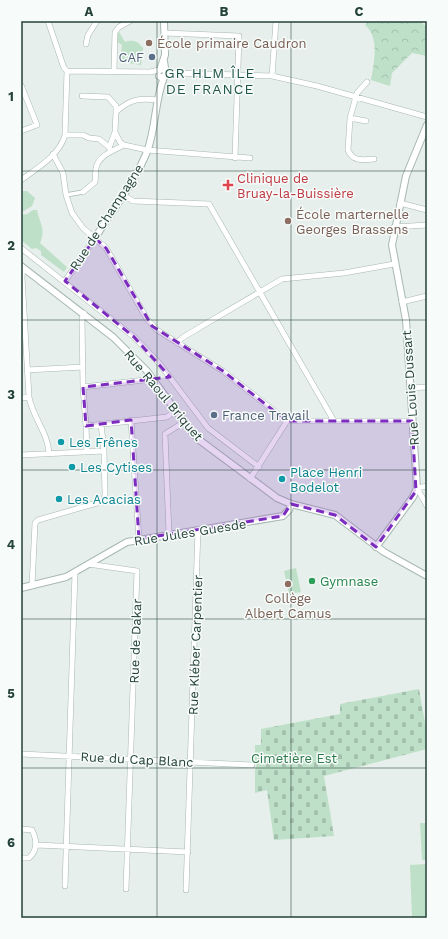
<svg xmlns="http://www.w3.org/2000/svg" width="448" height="939" font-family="'Work Sans',sans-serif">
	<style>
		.forest { fill: url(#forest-crowns) }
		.cemetery { fill: url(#cemetery-stones) }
		.park { fill: #bfe0c8 }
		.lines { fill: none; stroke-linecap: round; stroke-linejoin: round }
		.pedestrian-casing { stroke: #a8b8b2; stroke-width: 5 }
		.minor-casing { stroke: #a8b8b2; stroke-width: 6 }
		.tertiary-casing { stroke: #a8b8b2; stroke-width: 8 }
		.pedestrian { stroke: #fff; stroke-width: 3.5 }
		.minor { stroke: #fff; stroke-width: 5 }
		.tertiary { stroke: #fff; stroke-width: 6 }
		.marked { fill: #7b2cbf; fill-opacity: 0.2; stroke: #7b2cbf; stroke-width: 3; stroke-dasharray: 8 5; stroke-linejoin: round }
		.grid { fill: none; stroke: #24423a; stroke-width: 1; stroke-opacity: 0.55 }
		.education-dot { fill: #8d6e63; stroke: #f7fbf9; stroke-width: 1.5 }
		.service-dot { fill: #5c6f8a; stroke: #f7fbf9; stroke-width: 1.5 }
		.health-dot { fill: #e0444e; stroke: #f7fbf9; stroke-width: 1.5 }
		.culture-dot { fill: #0f9aa8; stroke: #f7fbf9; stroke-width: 1.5 }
		.leisure-dot { fill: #2e9e5b; stroke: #f7fbf9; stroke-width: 1.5 }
		.labels { text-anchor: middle; stroke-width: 3; stroke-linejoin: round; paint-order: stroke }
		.education-label { font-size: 13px; fill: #785e54; stroke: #f7fbf9; text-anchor: start }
		.service-label { font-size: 13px; fill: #4e5e75; stroke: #f7fbf9; text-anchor: end }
		.health-label { font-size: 13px; fill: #be3a42; stroke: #f7fbf9; text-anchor: start }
		.street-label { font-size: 13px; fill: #24423a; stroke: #f7fbf9 }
		.culture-label { font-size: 13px; fill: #0d838f; stroke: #f7fbf9; text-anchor: start }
		.leisure-label { font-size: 13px; fill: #27864d; stroke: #f7fbf9; text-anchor: start }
		.park-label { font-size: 13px; fill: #2d7a4b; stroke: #f7fbf9 }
		.neighbourhood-label { font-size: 14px; letter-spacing: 1px; fill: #1f5548; stroke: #f7fbf9 }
		.neatline { fill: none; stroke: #24423a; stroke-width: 1.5 }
		.grid-label { font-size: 13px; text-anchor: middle; font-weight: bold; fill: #24423a }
	</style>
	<defs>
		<pattern id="forest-crowns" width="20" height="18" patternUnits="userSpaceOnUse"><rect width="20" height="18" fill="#bfe0c8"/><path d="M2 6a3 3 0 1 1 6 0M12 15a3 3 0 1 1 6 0" fill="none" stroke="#a4c1ad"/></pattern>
		<pattern id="cemetery-stones" width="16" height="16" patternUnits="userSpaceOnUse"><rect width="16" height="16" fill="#bfe0c8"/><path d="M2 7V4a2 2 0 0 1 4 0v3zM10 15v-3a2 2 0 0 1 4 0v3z" fill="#a4c1ad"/></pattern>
	</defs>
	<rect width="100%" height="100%" fill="#e6efeb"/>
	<path class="forest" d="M368 21H419L427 27V56L412 53 392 73 390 86 371 80C374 63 380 38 365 25Z"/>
	<path class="cemetery" d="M419 689 427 734V749L324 776 334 836 274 840 267 790 255 793V770L257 762 255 760V745H261V729L340 714V704Z"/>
	<path class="park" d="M118 30 125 42C133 39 138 41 143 48L141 65C126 63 119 63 122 45L116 41Z
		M21 191H27L35 198 32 206 22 212Z
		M33 210H37C40 225 46 228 40 243L67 267 64 272 41 255V251L36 248 32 249 21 240V215L27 214Z
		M296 568 301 592 289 594 284 571Z
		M420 823H427V860H422Z
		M427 864V918H412L410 865Z"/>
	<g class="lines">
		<g class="pedestrian-casing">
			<path id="pedestrian" d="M66 195 83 192"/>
		</g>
		<g class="minor-casing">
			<path id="minor" d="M48 21 64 68 67 71
				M165 33 239 36 235 158
				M86 44 88 35 97 21
				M67 71 150 72 159 70
				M114 71 115 32 119 27 130 21
				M166 71 174 73 272 76 317 86 427 117
				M272 76 276 21
				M21 85 37 125 21 131
				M82 96 108 97 116 106V112C130 99 139 98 158 100
				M350 118 348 150C353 162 363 160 374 159
				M366 121 350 118 357 93 367 82
				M115 132 120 142 124 145 147 150 250 158
				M65 135H83L89 138 99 139 109 147
				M109 148 115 132 116 112
				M53 154 63 173 66 195 72 213 83 228 106 248 147 319 157 330 223 371 287 421H412
				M21 180C36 169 60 155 65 135L67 71
				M83 192 95 182C96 177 95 173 96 168 98 156 114 150 124 145
				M123 195 133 201 209 204 334 421
				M400 203 427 210
				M394 227 427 225
				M21 248 134 337 159 363 208 428 259 467
				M23 267 22 277 29 397C33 418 48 433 49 453
				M65 281 95 238
				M402 302 427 296
				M84 313 82 319 83 387 86 426
				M177 343 182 338 202 326 282 279 344 273 394 264
				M27 370 83 367
				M83 387 153 379
				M410 388 427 387
				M21 398 29 397
				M131 420 139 539
				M87 452 86 426 167 417 176 410
				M21 455 104 451
				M250 479 287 421
				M427 486 417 488 427 506
				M169 534 165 434 184 422
				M88 564 137 571 126 889
				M32 586 35 523 38 520 97 503 104 499 105 495 104 451 101 424
				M21 754 252 765
				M21 829 32 830C37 840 38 850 29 858H21
				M37 845 188 852
				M65 886 75 572
				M186 890 198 529"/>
		</g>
		<g class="tertiary-casing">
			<path id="tertiary" d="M160 70 165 55 164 21
				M159 76 162 78 166 75 164 61
				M95 238C113 209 136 181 148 149 156 125 155 100 164 77
				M21 266 113 337 147 371 184 422 198 439 277 498 291 504 335 515 384 552 427 576
				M376 547 413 497 417 488 406 320 392 245 406 176 427 125
				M21 588 66 577 127 542 283 516 289 510 291 504"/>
		</g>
		<use href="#pedestrian" class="pedestrian"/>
		<use href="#minor" class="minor"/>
		<use href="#tertiary" class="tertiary"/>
	</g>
	<path class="marked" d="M95 238 106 248 152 326 223 371 287 421H412L416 491 376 547 335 515 291 504 283 516 139 539 131 420 86 426 83 387 170 377 134 337 65 281Z"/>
	<path class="grid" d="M157 21V918M291 21V918M21 171H427M21 320H427M21 470H427M21 619H427M21 768H427"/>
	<g class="education-dot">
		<circle cx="149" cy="43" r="4"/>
		<circle cx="288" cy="221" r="4"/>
		<circle cx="288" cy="584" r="4"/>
	</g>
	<g class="service-dot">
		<circle cx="152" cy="57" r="4"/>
		<circle cx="214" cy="415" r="4"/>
	</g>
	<path class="health-dot" d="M226 179h4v4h4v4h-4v4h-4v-4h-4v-4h4z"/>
	<g class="culture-dot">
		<circle cx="61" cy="442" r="4"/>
		<circle cx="72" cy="467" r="4"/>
		<circle cx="282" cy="479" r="4"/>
		<circle cx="59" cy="499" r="4"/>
	</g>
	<circle class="leisure-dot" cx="312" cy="581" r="4"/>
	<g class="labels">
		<g class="education-label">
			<text x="157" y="48">École primaire Caudron</text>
			<text x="296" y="219">École marternelle<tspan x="296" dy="15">Georges Brassens</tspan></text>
			<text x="288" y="603" text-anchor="middle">Collège<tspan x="288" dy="15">Albert Camus</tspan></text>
		</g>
		<g class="service-label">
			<text x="144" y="62">CAF</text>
			<text x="222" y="420" text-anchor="start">France Travail</text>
		</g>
		<g class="health-label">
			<text x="237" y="183">Clinique de<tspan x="237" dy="15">Bruay-la-Buissière</tspan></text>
		</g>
		<g class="street-label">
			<text transform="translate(106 217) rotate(-57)" y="5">Rue de Champagne</text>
			<text transform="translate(410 388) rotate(-94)" y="5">Rue Louis Dussart</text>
			<text transform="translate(164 395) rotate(50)" y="5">Rue Raoul Briquet</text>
			<text transform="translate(190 532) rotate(-9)" y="5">Rue Jules Guesde</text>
			<text transform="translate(135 641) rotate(-88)" y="5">Rue de Dakar</text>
			<text transform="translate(195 645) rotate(-88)" y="5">Rue Kléber Carpentier</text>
			<text transform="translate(137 759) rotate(3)" y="5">Rue du Cap Blanc</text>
		</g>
		<g class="culture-label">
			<text x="69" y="447">Les Frênes</text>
			<text x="80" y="472">Les Cytises</text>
			<text x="290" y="477">Place Henri<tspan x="290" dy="15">Bodelot</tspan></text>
			<text x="67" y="504">Les Acacias</text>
		</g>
		<g class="leisure-label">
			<text x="320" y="586">Gymnase</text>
		</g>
		<g class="park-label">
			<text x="294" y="763">Cimetière Est</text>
		</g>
		<g class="neighbourhood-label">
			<text x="210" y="78">GR HLM ÎLE<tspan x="210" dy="16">DE FRANCE</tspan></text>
		</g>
	</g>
	<rect width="448" height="939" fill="none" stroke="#f7fbf9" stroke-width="44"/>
	<rect x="22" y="22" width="404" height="895" class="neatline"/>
	<g class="grid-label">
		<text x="89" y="16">A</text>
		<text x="224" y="16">B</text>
		<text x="359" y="16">C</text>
		<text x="11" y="101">1</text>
		<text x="11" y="250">2</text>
		<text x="11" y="399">3</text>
		<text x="11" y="549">4</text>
		<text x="11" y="698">5</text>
		<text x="11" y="847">6</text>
	</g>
</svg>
